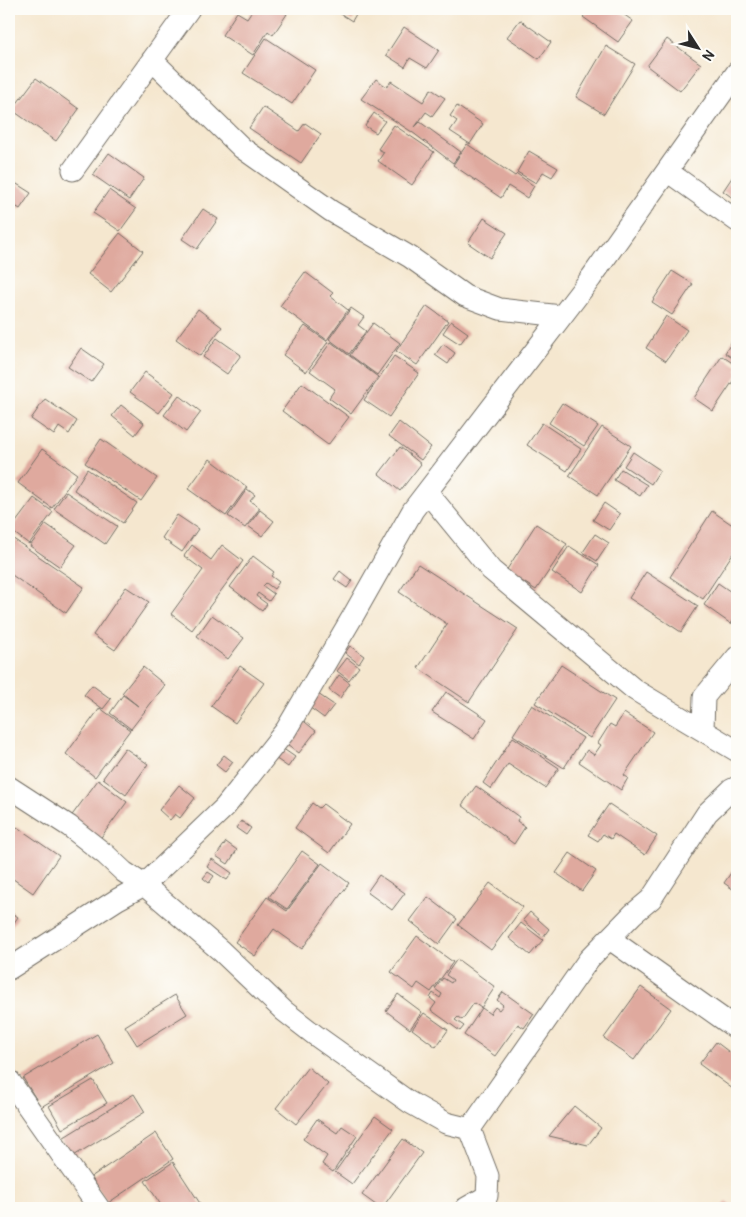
<svg xmlns="http://www.w3.org/2000/svg" width="746" height="1217" font-family="Pangolin,sans-serif">
	<style>
		.building { fill: #dfa99e }
		.lines { fill: none; stroke-linecap: round; stroke-linejoin: round }
		.street-casing { stroke: #726d64; stroke-width: 23 }
		.street { stroke: #fff; stroke-width: 21 }
	</style>
	<rect width="100%" height="100%" fill="#fdfcf7"/>
	<filter id="ink" filterUnits="userSpaceOnUse"><feTurbulence type="fractalNoise" baseFrequency=".02" numOctaves="2"/><feDisplacementMap in="SourceGraphic" scale="10" xChannelSelector="R" yChannelSelector="G"/><feConvolveMatrix kernelMatrix="1 2 1 2 8 2 1 2 1" color-interpolation-filters="sRGB"/></filter>
	<filter id="wash" filterUnits="userSpaceOnUse"><feTurbulence type="fractalNoise" baseFrequency=".0096" numOctaves="4" result="noise"/><feDisplacementMap in="SourceGraphic" scale="20" xChannelSelector="R" yChannelSelector="G"/><feGaussianBlur stdDeviation="1.12" result="paint"/><feColorMatrix in="noise" values="0 0 0 0 0 0 0 0 0 0 0 0 0 0 0 0 0 1.4 0 .05"/><feComposite in="paint" operator="in"/></filter>
	<g filter="url(#wash)">
		<rect width="100%" height="100%" fill="#f5e7cf"/>
		<g id="blocks">
			<path class="building" d="M253 9H279L287 14 273 35 268 31 253 55 222 35 237 12 247 18Z
				M333 9H359L352 21Z
				M589 9H616L633 21 618 42 583 17Z
				M520 20 551 42 539 59 507 37Z
				M404 27 439 50 427 68 410 58 405 67 386 55Z
				M266 38 315 70 292 104 243 73Z
				M667 39 701 64 680 91 647 66Z
				M606 46 635 64 604 114 576 97Z
				M36 78 79 109 56 141 12 110Z
				M376 79 387 87 391 81 423 102 431 89 445 98 432 116 426 112 415 127 420 122 461 152 453 163 412 132 361 99Z
				M457 106 483 124 470 144 450 131 457 121 450 116Z
				M263 107 299 131 305 123 321 134 301 163 249 128Z
				M374 113 385 121 376 133 365 126Z
				M394 125 434 152 412 185 378 161 384 152 378 149Z
				M467 144 515 176 517 174 534 186 527 198 508 186 501 198 453 165Z
				M529 151 558 168 552 177 543 172 536 183 517 172Z
				M109 153 144 178 129 200 93 175Z
				M737 170V201L723 191Z
				M9 179 31 193 20 209 9 202Z
				M109 190 136 209 120 231 93 213Z
				M203 209 218 219 197 249 182 239Z
				M484 218 507 233 490 258 468 243Z
				M120 233 143 251 111 292 88 274Z
				M672 271 693 284 672 315 652 302Z
				M305 272 333 293 330 296 348 310 327 340 280 306Z
				M427 306 448 321 417 365 396 351Z
				M351 308 364 317 358 325 366 331 349 354 329 339Z
				M198 309 222 327 200 356 176 339Z
				M666 316 687 330 666 361 646 348Z
				M451 321 468 333 460 344 443 333Z
				M373 323 400 343 377 375 350 355Z
				M305 326 328 342 306 372 283 355Z
				M737 333V361L725 353Z
				M217 338 241 355 227 374 203 357Z
				M331 342 378 377 351 414 329 398 335 389 310 371Z
				M443 344 455 353 448 364 435 355Z
				M81 348 104 364 91 382 68 367Z
				M394 356 419 373 389 417 364 400Z
				M722 356 737 366V375L713 411 694 398Z
				M145 372 174 393 159 413 130 392Z
				M302 383 349 417 328 445 282 411Z
				M179 395 201 412 186 432 164 415Z
				M45 399 77 421 69 434 59 427 54 435 31 419Z
				M562 403 598 426 584 446 549 423Z
				M121 405 144 423 135 435 112 416Z
				M399 422 431 447 421 460 389 436Z
				M542 423 581 449 567 471 527 445Z
				M602 427 631 446 598 495 569 476Z
				M101 439 157 478 141 501 85 463Z
				M400 447 421 464 400 491 379 474Z
				M42 449 77 474 52 508 18 483Z
				M633 452 660 470 651 484 624 466Z
				M210 459 247 487 226 516 188 489Z
				M87 469 137 503 123 523 74 490Z
				M621 469 647 485 640 496 614 480Z
				M247 489 255 495 250 501 260 508 245 528 228 516Z
				M66 492 117 526 105 544 54 509Z
				M34 498 53 512 29 544 10 530Z
				M604 503 620 514 609 530 593 520Z
				M260 510 274 521 262 536 248 526Z
				M712 511 737 528V547L703 599 670 577Z
				M177 515 198 529 182 552 162 538Z
				M46 524 76 545 60 567 30 546Z
				M536 524 567 544 536 590 506 571Z
				M595 534 609 543 597 561 583 552Z
				M9 536 84 587 66 613 9 573Z
				M192 545 211 560 222 545 243 561 192 630 171 614 203 570 184 556Z
				M569 546 599 565 582 592 552 572Z
				M253 556 274 572 271 576 279 582 274 589 266 583 263 586 274 594 269 601 258 593 256 596 267 604 262 611 230 587Z
				M418 564 518 629 469 702 418 668 447 624 399 592Z
				M340 571 352 581 347 588 334 579Z
				M646 572 698 606 681 632 629 598Z
				M718 583 737 596V615L731 624 704 605Z
				M126 587 149 602 115 650 93 635Z
				M212 615 244 638 228 659 197 636Z
				M350 646 364 656 359 664 345 653Z
				M347 658 359 667 349 680 337 671Z
				M561 665 615 700 590 738 535 703Z
				M240 666 264 683 235 723 211 706Z
				M143 667 165 685 131 729 110 713 123 695 138 706 122 693Z
				M339 675 350 683 340 698 329 690Z
				M92 685 111 699 103 709 84 695Z
				M446 692 487 719 474 739 432 712Z
				M318 694 334 705 324 718 309 707Z
				M532 705 583 738 564 768 513 735Z
				M100 708 130 730 95 777 66 754Z
				M624 713 653 732 624 775 628 778 621 790 579 762 587 750 594 755 601 745 598 743 610 724 615 727Z
				M300 718 316 731 299 753 283 741Z
				M513 737 559 768 545 788 508 764 491 789 483 783Z
				M125 748 148 764 126 795 103 778Z
				M282 748 295 757 288 767 275 758Z
				M224 755 233 762 225 772 216 765Z
				M98 780 127 802 99 840 70 818Z
				M179 785 195 798 180 818 175 814 170 820 159 810Z
				M476 786 519 817 517 821 525 827 514 844 462 805Z
				M312 803 319 808 323 804 350 824 329 853 295 828Z
				M609 804 657 836 645 855 614 834 611 839 603 834 598 841 588 835Z
				M241 821 251 828 246 835 236 828Z
				M17 827 59 856 33 893 9 876V839Z
				M226 842 237 850 228 864 216 856Z
				M302 851 320 864 287 909 269 897Z
				M570 853 596 871 582 891 556 873Z
				M212 859 232 873 227 880 207 867Z
				M322 863 349 883 302 949 274 929 255 956 235 942 267 897 287 911Z
				M737 864V892L724 883Z
				M208 872 214 876 209 883 203 878Z
				M379 875 405 893 392 910 367 892Z
				M490 883 523 907 491 950 458 925Z
				M428 897 457 919 439 944 410 921Z
				M9 911 18 917 9 930Z
				M530 912 549 929 543 937 523 920Z
				M521 923 543 940 530 955 509 938Z
				M417 936 453 962 431 992 418 983 414 989 391 972Z
				M457 959 495 987 481 1008 474 1003 462 1020 458 1017 455 1020 464 1026 460 1031 431 1010 436 1003 430 998 433 993 440 998 442 994 435 989 443 978 451 983 453 980 446 975Z
				M641 987 671 1009 634 1060 604 1038Z
				M503 992 534 1014 524 1028 518 1024 495 1056 464 1035 482 1008 490 1014 495 1007 499 1010 503 1005 497 1000Z
				M398 994 422 1012 410 1029 386 1011Z
				M175 995 187 1014 137 1045 125 1026Z
				M424 1013 448 1030 436 1047 412 1029Z
				M97 1034 114 1063 41 1107 23 1078Z
				M716 1042 737 1058V1092L699 1064Z
				M308 1067 328 1084 296 1124 276 1108Z
				M93 1080 107 1103 62 1129 49 1106Z
				M134 1094 145 1112 72 1157 61 1139Z
				M574 1106 601 1128 588 1145 549 1136Z
				M375 1116 393 1129 352 1184 335 1172Z
				M317 1119 337 1133 342 1126 357 1136 333 1172 322 1164 327 1156 303 1139Z
				M156 1133 173 1159 108 1203 91 1177Z
				M403 1139 422 1153 382 1208H380L362 1195Z
				M173 1162 203 1208H163L145 1181Z
				M726 1201 735 1208H721Z"/>
		</g>
	</g>
	<g filter="url(#ink)">
		<use href="#blocks" fill-opacity="0" stroke="#726d64" stroke-width="1"/>
		<g class="lines">
			<g class="street-casing">
				<path id="street" d="M152 60 242 148 331 211 410 257 465 296 500 309 561 316
					M73 170 189 9
					M667 171 737 221
					M427 492 491 570 635 690 737 751
					M703 730 704 697 737 657
					M9 787 69 826 106 855 124 872 144 885 221 951 284 1011 315 1035 409 1102 446 1123 470 1129
					M610 939 737 1029
					M9 969 118 899 144 885 225 807 286 730 353 616 413 510 591 278 737 72
					M9 1080 99 1208
					M470 1129 589 959 633 914 651 899 707 813 731 790 737 787
					M466 1208 487 1196 488 1176 470 1129"/>
			</g>
			<use href="#street" class="street"/>
		</g>
	</g>
	<rect width="746" height="1217" fill="none" stroke="#fdfcf7" stroke-width="30"/>
	<g transform="translate(698 48) rotate(126)" stroke="#fdfcf7" stroke-width="4" paint-order="stroke">
	<path d="M0-4L9 19L0 12L-9 19Z" fill="#2b2b2b"/>
	<text y="-8" font-size="14" font-weight="bold" text-anchor="middle" fill="#2b2b2b">N</text>
	</g>
</svg>
